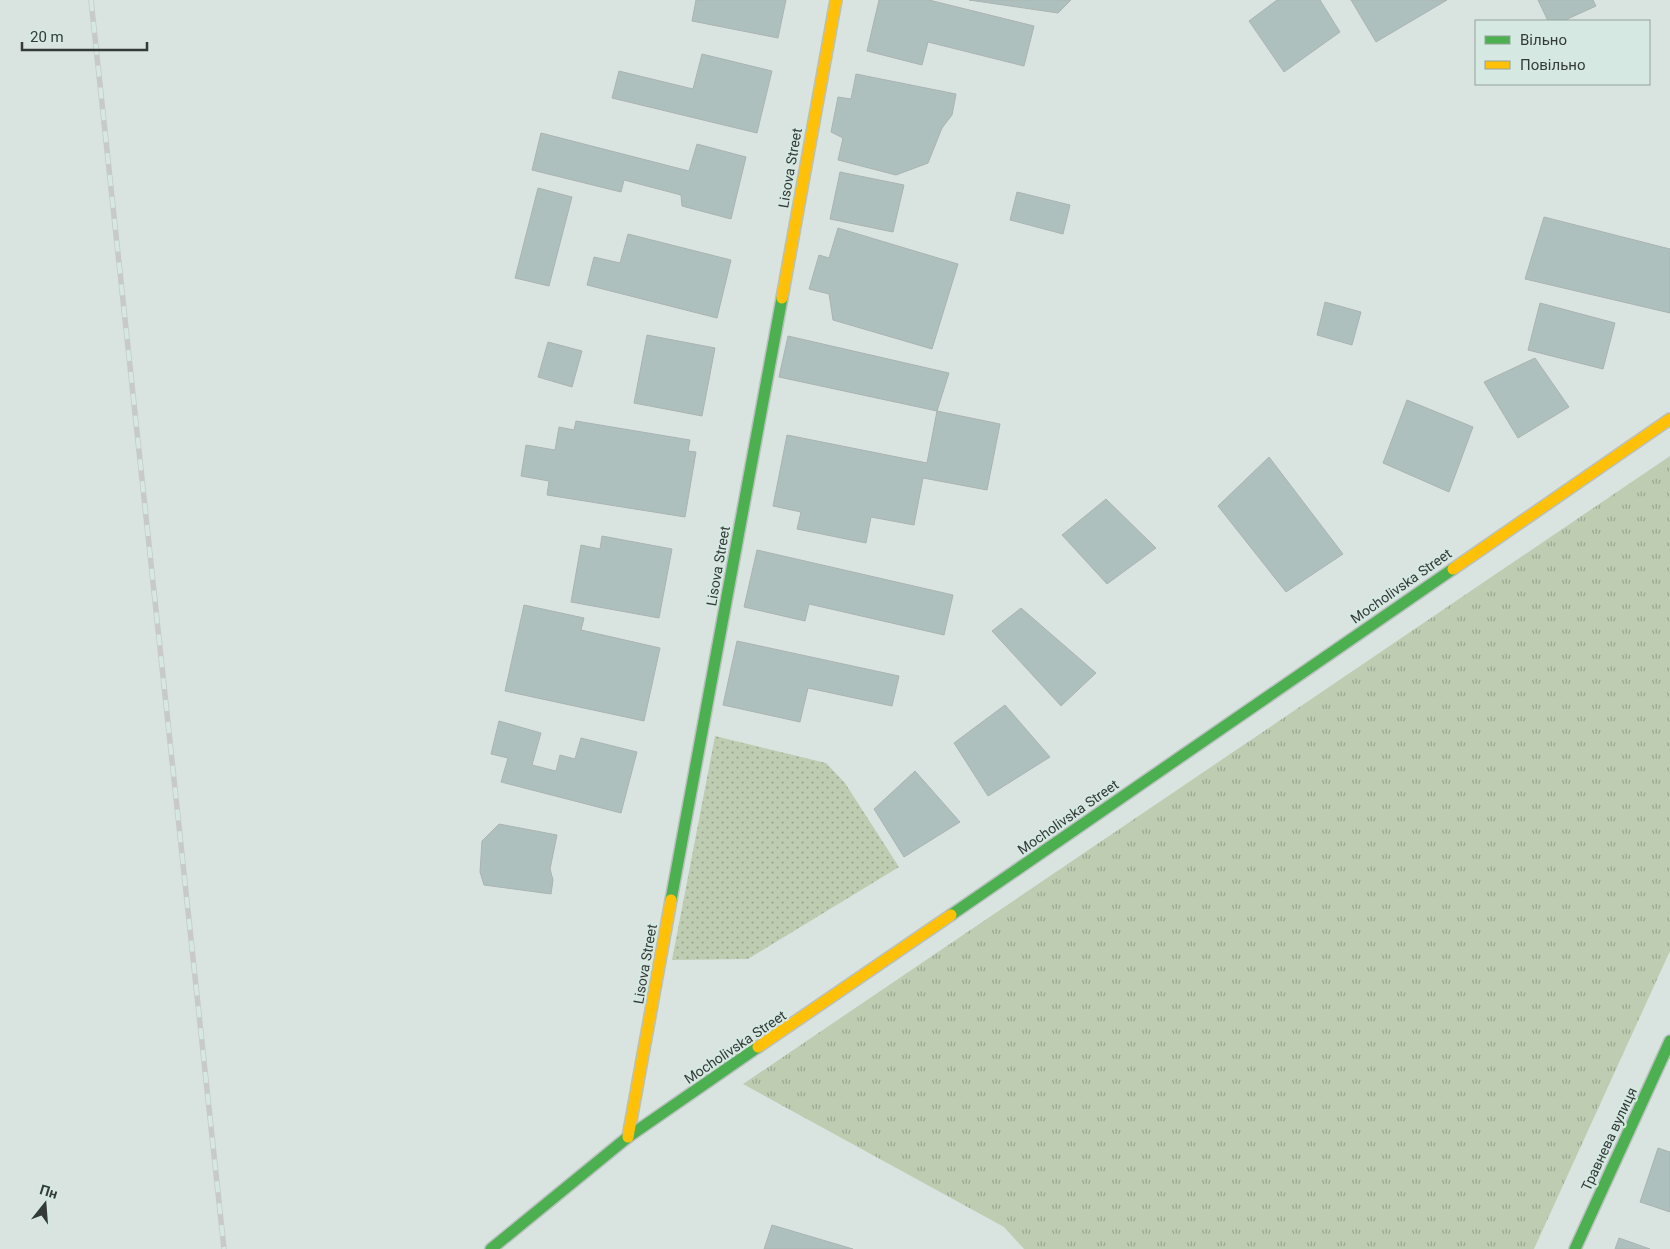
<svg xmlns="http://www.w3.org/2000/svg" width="1670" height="1249" font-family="Roboto,sans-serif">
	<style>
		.grass { fill: url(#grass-tufts) }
		.garden { fill: url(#garden-dots) }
		.building { fill: #adc0be; stroke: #abb3b1 }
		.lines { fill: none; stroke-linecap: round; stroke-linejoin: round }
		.fast-casing { stroke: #b9c1be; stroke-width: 14 }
		.slow-casing { stroke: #b9c1be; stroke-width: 14 }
		.fast { stroke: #4caf50; stroke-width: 11 }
		.slow { stroke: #ffc107; stroke-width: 11 }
		.rail-casing { stroke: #c7cac9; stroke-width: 5.5 }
		.rail { stroke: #d5e8e1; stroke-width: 4; stroke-dasharray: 11; stroke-linecap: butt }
		.labels { text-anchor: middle; stroke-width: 4.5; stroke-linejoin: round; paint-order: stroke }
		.street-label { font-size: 14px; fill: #333a37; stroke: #d5e8e1 }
	</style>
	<defs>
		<pattern id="grass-tufts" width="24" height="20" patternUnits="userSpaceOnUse" patternTransform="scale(1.25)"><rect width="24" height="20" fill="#becdb2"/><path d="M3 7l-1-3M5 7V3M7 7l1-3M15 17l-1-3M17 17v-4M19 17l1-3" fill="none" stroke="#9ba792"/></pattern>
		<pattern id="garden-dots" width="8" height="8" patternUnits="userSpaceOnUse" patternTransform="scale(1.25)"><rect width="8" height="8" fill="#becdb2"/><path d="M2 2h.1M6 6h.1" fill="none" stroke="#9ba792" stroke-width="1.8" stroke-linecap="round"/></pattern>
	</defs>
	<rect width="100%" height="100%" fill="#d9e4e0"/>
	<path class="grass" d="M1670 456V951L1534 1249H1024L1004 1227 743 1084Z"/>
	<path class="garden" d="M715 736 826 763 845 783 899 867 748 959 672 960Z"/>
	<path class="building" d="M696 0H786L778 38 692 21Z
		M879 0H929L1034 26 1024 66 928 42 922 65 867 51Z
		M969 0H1071L1058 13Z
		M1277 0H1320L1340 32 1284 72 1249 21Z
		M1351 0H1447L1376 42Z
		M1538 0H1593L1596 6 1563 21H1548Z
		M702 54 772 71 757 133 612 98 619 71 693 89Z
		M856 74 956 94 952 115 942 128 928 163 896 175 838 160 843 138 831 132 838 97 851 99Z
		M541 133 689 171 697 144 746 157 731 219 682 206 681 195 624 180 621 192 532 170Z
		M840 172 904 185 893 232 830 219Z
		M538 188 572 197 549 286 515 278Z
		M1017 192 1070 205 1063 234 1010 220Z
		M1544 217 1670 249V313L1525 279Z
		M838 228 958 264 932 349 833 320 829 294 809 289 819 255 829 258Z
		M628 234 731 260 717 318 587 285 594 257 620 263Z
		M1325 302 1361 312 1352 345 1317 335Z
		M1540 303 1615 323 1603 369 1528 350Z
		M647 335 715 348 702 416 634 403Z
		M788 336 949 373 937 411 779 377Z
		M548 342 582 351 572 387 538 377Z
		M1535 358 1569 407 1518 438 1484 382Z
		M1407 400 1473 427 1449 492 1383 463Z
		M937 411 1000 424 987 490 923 478 914 525 871 517 866 543 797 529 801 512 773 506 787 435 927 463Z
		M576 421 690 440 688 451 696 452 685 517 547 495 549 481 521 476 526 445 555 450 559 427 574 430Z
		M1269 457 1343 554 1286 592 1218 506Z
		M1106 499 1156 548 1107 584 1062 535Z
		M602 536 672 549 659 618 571 602 581 545 600 549Z
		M757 550 953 595 944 635 809 604 805 621 744 607Z
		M524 605 584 618 581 630 660 648 644 721 505 691Z
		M1021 608 1096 673 1061 706 992 631Z
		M737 641 899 676 892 706 808 688 800 722 723 705Z
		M1005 705 1050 757 988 796 954 743Z
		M499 721 541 733 532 765 556 771 560 755 575 759 581 738 637 752 621 813 501 782 508 758 491 754Z
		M915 771 960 822 904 857 874 809Z
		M499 824 557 835 550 869 553 880 551 894 484 885 480 872 482 841Z
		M1658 1148 1670 1152V1212L1640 1202Z
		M772 1225 853 1249H764Z
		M1619 1238 1650 1249H1615Z"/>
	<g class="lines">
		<g class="fast-casing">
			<path id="fast" d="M671 900 782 298
				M951 915 1453 569
				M491 1249 628 1137 758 1047
				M1575 1249 1670 1041"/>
		</g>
		<g class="slow-casing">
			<path id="slow" d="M782 298 836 0
				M1453 569 1670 419
				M758 1047 951 915
				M628 1137 671 900"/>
		</g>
		<use href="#fast" class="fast"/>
		<use href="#slow" class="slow"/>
		<g class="rail-casing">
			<path id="rail" d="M91 0 224 1249"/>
		</g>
		<use href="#rail" class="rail"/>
	</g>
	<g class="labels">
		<g class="street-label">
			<text transform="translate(790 168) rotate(-80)" y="5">Lisova Street</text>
			<text transform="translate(718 566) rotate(-80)" y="5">Lisova Street</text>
			<text transform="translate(1401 586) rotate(-35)" y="5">Mocholivska Street</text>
			<text transform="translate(1068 817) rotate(-35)" y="5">Mocholivska Street</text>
			<text transform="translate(645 964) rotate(-80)" y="5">Lisova Street</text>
			<text transform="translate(735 1047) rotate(-34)" y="5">Mocholivska Street</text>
			<text transform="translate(1609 1139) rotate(-65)" y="5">Травнева вулиця</text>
		</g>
	</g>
	<rect x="1475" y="20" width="175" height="65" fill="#d5e8e1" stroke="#94a29d"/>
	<rect x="1485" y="36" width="25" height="8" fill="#4caf50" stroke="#94a29d"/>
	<text x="1520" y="45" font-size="15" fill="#333a37">Вільно</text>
	<rect x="1485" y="61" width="25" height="8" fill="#ffc107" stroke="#94a29d"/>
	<text x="1520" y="70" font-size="15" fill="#333a37">Повільно</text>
	<g transform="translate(45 1204) rotate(17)" stroke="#d5e8e1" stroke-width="4" paint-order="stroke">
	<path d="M0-4L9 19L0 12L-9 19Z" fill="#333a37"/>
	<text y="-8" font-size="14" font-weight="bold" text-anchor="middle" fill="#333a37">Пн</text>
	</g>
	<path d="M22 42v8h125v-8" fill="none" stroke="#333a37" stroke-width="2.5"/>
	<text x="30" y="42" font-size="15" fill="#333a37" stroke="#d5e8e1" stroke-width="4" paint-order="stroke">20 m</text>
</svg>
